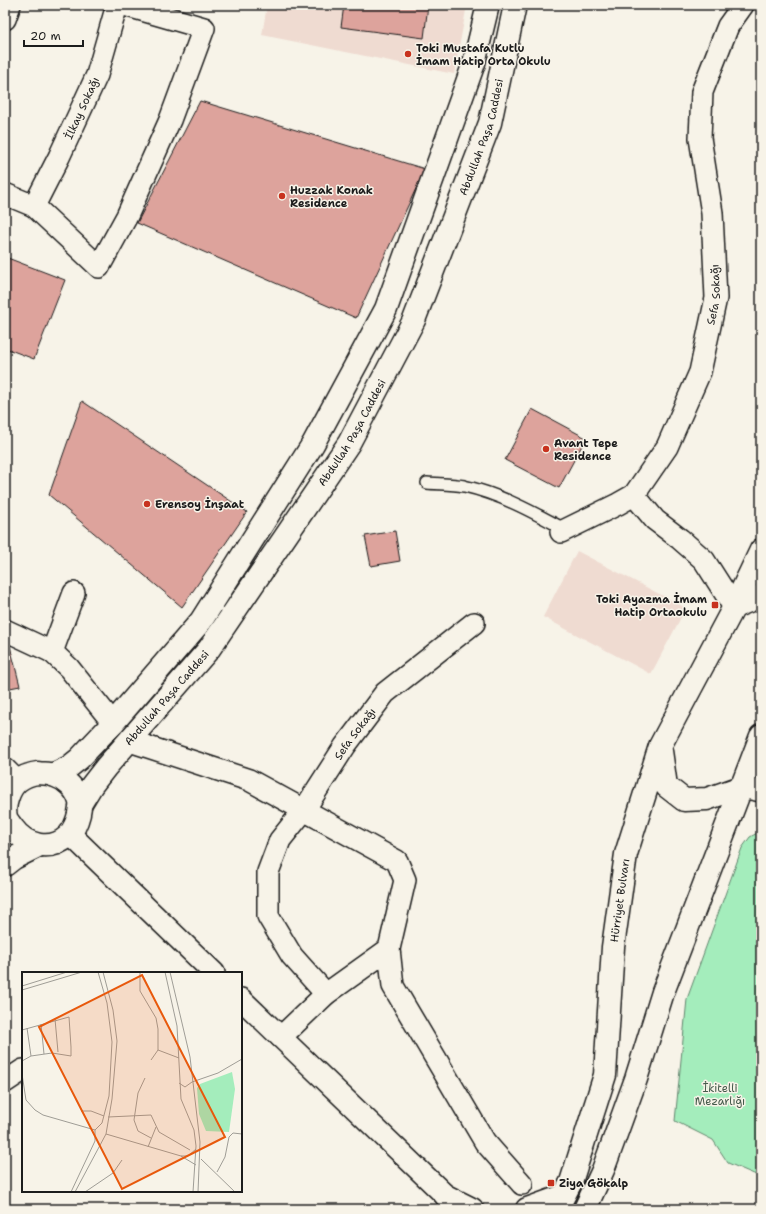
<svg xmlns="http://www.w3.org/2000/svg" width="766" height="1214" font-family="'Shantell Sans',sans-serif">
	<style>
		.built { fill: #efdbd1 }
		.green { fill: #a4edbc; stroke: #60846c }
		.building { fill: #dda39c; stroke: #1c1c1c }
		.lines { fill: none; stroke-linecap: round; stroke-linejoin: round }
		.service-casing { stroke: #1c1c1c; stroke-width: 14 }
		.minor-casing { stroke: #1c1c1c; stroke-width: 24 }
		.secondary-casing { stroke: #1c1c1c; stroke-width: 25 }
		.primary-casing { stroke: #1c1c1c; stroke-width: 25 }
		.service { stroke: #f7f3e8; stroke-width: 11 }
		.minor { stroke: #f7f3e8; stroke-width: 21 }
		.secondary { stroke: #f7f3e8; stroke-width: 22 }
		.primary { stroke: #f7f3e8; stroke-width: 22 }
		.poi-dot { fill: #c8321e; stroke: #f7f3e8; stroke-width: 1.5 }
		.labels { text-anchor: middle; stroke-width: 3; stroke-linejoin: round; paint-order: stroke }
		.poi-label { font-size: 11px; font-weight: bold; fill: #1c1c1c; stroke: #f7f3e8; text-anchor: start }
		.street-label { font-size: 11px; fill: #1c1c1c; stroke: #f7f3e8 }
		.park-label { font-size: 11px; fill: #455b4c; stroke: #f7f3e8 }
		.inset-road { fill: none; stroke: #9f9d96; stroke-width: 1 }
		.view { fill: #e8590c; fill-opacity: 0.15; stroke: #e8590c; stroke-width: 2 }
		.inset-edge { fill: none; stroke: #1c1c1c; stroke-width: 2 }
	</style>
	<rect width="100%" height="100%" fill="#f7f3e8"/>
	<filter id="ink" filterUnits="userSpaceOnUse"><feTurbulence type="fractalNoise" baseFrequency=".025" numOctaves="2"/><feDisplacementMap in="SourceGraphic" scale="8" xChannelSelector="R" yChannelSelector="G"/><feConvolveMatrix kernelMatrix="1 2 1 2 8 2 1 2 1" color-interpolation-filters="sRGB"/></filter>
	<g filter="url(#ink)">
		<path class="built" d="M267 5H467L454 74 262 35Z
			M577 551 686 608 651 674 543 617Z"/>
		<path class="green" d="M761 831V1177L728 1163 713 1140 675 1121 687 999 742 848 750 837Z"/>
		<path class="building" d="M344 5H428L424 38 341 27Z
			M200 101 425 169 356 318 137 223Z
			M5 257 65 280 34 359 5 348Z
			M82 401 247 512 182 607 49 495Z
			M532 409 586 438 559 488 505 460Z
			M395 531 400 561 371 566 365 536Z
			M10 646 20 686 5 689V648Z"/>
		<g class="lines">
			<g class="service-casing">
				<path id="service" d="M427 483C439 484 452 484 464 486 500 494 533 512 566 530"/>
			</g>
			<g class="minor-casing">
				<g id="minor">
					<path d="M5 19 10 5"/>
					<path d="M5 194 34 206 99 267 127 216 170 120 204 28 124 5"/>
					<path id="s1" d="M34 206 59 157 97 75 117 5"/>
					<path d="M634 495 655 520 680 539 704 560 734 607"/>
					<path id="s2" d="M561 532 618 504 634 495 667 447 700 372 716 298 712 213 700 138 702 92 728 26 743 5"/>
					<path d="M5 630 52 652 69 668 113 723"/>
					<path d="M52 652 74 593"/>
					<path d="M130 741 249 780 397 861 405 880 389 949 393 986 485 1142 522 1184"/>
					<path d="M5 769 17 781"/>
					<path d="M741 787 761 791"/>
					<path d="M70 834 214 973"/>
					<path id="s3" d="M326 994 292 956 268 916V872L280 840 304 810 345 746 385 693 474 623"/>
					<path d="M241 999 446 1196"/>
					<path d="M281 1037 326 994 389 949"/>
					<path d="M5 1082 23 1070"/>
				</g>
			</g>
			<g class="secondary-casing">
				<g id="secondary">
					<path d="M38 773C43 774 48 773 53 775 65 779 77 789 80 802 81 806 79 810 79 814 77 822 74 830 68 836 51 852 26 846 13 828 11 825 7 821 6 817 3 806 9 788 18 781 24 776 31 774 38 773Z"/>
					<path d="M52 775 69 767 79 759 113 723 201 621 313 444 386 309 474 63 488 5"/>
					<path id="s4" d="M81 803 92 785 106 767 209 649 349 443 414 320 490 123 515 5"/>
					<path d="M5 865 14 858 38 846"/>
				</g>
			</g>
			<g class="primary-casing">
				<g id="primary">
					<path d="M734 607 761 596"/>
					<path d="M661 751 666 786 684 800 707 799 741 787"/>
					<path d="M458 1209 446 1196 472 1209"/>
					<path d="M527 1209 563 1196"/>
					<path id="s5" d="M557 1209 571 1182 605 1075 613 947 626 854 660 746 734 607 761 550"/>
					<path d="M585 1209 603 1170 636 1079 663 992 761 736"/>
				</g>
			</g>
			<use href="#service" class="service"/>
			<use href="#minor" class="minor"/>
			<use href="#secondary" class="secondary"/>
			<use href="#primary" class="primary"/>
		</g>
	</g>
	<g class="poi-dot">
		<circle cx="408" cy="54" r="4"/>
		<circle cx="282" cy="196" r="4"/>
		<circle cx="546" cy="449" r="4"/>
		<circle cx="147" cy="504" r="4"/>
		<rect x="711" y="601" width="8" height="8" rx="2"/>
		<rect x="547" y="1179" width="8" height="8" rx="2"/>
	</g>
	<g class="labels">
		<g class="poi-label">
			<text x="416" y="52">Toki Mustafa Kutlu<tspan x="416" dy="13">İmam Hatip Orta Okulu</tspan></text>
			<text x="290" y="194">Huzzak Konak<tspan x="290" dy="13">Residence</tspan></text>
			<text x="554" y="447">Avant Tepe<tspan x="554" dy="13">Residence</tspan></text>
			<text x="155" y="508">Erensoy İnşaat</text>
			<text x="707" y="603" text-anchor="end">Toki Ayazma İmam<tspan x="707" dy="13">Hatip Ortaokulu</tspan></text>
			<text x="559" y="1187">Ziya Gökalp</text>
		</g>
		<g class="street-label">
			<text dy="4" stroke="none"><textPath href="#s1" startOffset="109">İlkay Sokağı</textPath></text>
			<text dy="4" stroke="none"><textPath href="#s4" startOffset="784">Abdullah Paşa Caddesi</textPath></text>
			<text dy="4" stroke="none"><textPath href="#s2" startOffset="301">Sefa Sokağı</textPath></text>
			<text dy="4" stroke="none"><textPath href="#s4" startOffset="460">Abdullah Paşa Caddesi</textPath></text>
			<text dy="4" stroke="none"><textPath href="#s4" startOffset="136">Abdullah Paşa Caddesi</textPath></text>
			<text dy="4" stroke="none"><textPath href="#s3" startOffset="306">Sefa Sokağı</textPath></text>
			<text dy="4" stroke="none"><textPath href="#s5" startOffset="318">Hürriyet Bulvarı</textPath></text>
		</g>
		<g class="park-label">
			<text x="720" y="1092">İkitelli<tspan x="720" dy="13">Mezarlığı</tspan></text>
		</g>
	</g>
	<g transform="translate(22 972)">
		<rect width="220" height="220" fill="#f7f3e8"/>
		<path d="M210 100 213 117 207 160 184 159 177 142 175 116 178 112Z" fill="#a4edbc"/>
		<path class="inset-road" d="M118 0V19L134 46 136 57V78L129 88M143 0 155 54 159 127 172 158 174 174 171 220M148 0 168 85 178 170 176 220M0 14 45 0M0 18 60 0M33 47 36 80M19 52 22 82M5 56 9 84M0 58 47 45 49 75V84L30 81 9 84 0 89M136 78 157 86M0 102 4 128 13 138 21 143 73 158M123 106 116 121 112 148 116 159 129 166M170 110 196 101 220 87M157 111 163 115 170 110M59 139H69L82 144M86 145 129 143 137 160 168 178M84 162 159 184M126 175 134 155M179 187 213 220M174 193 159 184H166L174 177M195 200 203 185 207 165 211 161 220 162M49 220 73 169V158L80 151 87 124 90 70 85 31 76 0M53 220 84 162 90 127 95 69 91 38 81 0M63 220 91 201 100 188"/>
		<path class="view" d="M120 3 203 165 100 217 17 55Z"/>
		<rect width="220" height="220" class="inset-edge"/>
	</g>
	<rect width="766" height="1214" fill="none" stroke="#f7f3e8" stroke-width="20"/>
	<rect x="10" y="10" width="746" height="1194" fill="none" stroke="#1c1c1c" stroke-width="1.5" filter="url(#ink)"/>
	<path d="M24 40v6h59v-6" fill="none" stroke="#1c1c1c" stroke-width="2"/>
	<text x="30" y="40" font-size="12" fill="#1c1c1c" stroke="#f7f3e8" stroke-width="3" paint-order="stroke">20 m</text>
</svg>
